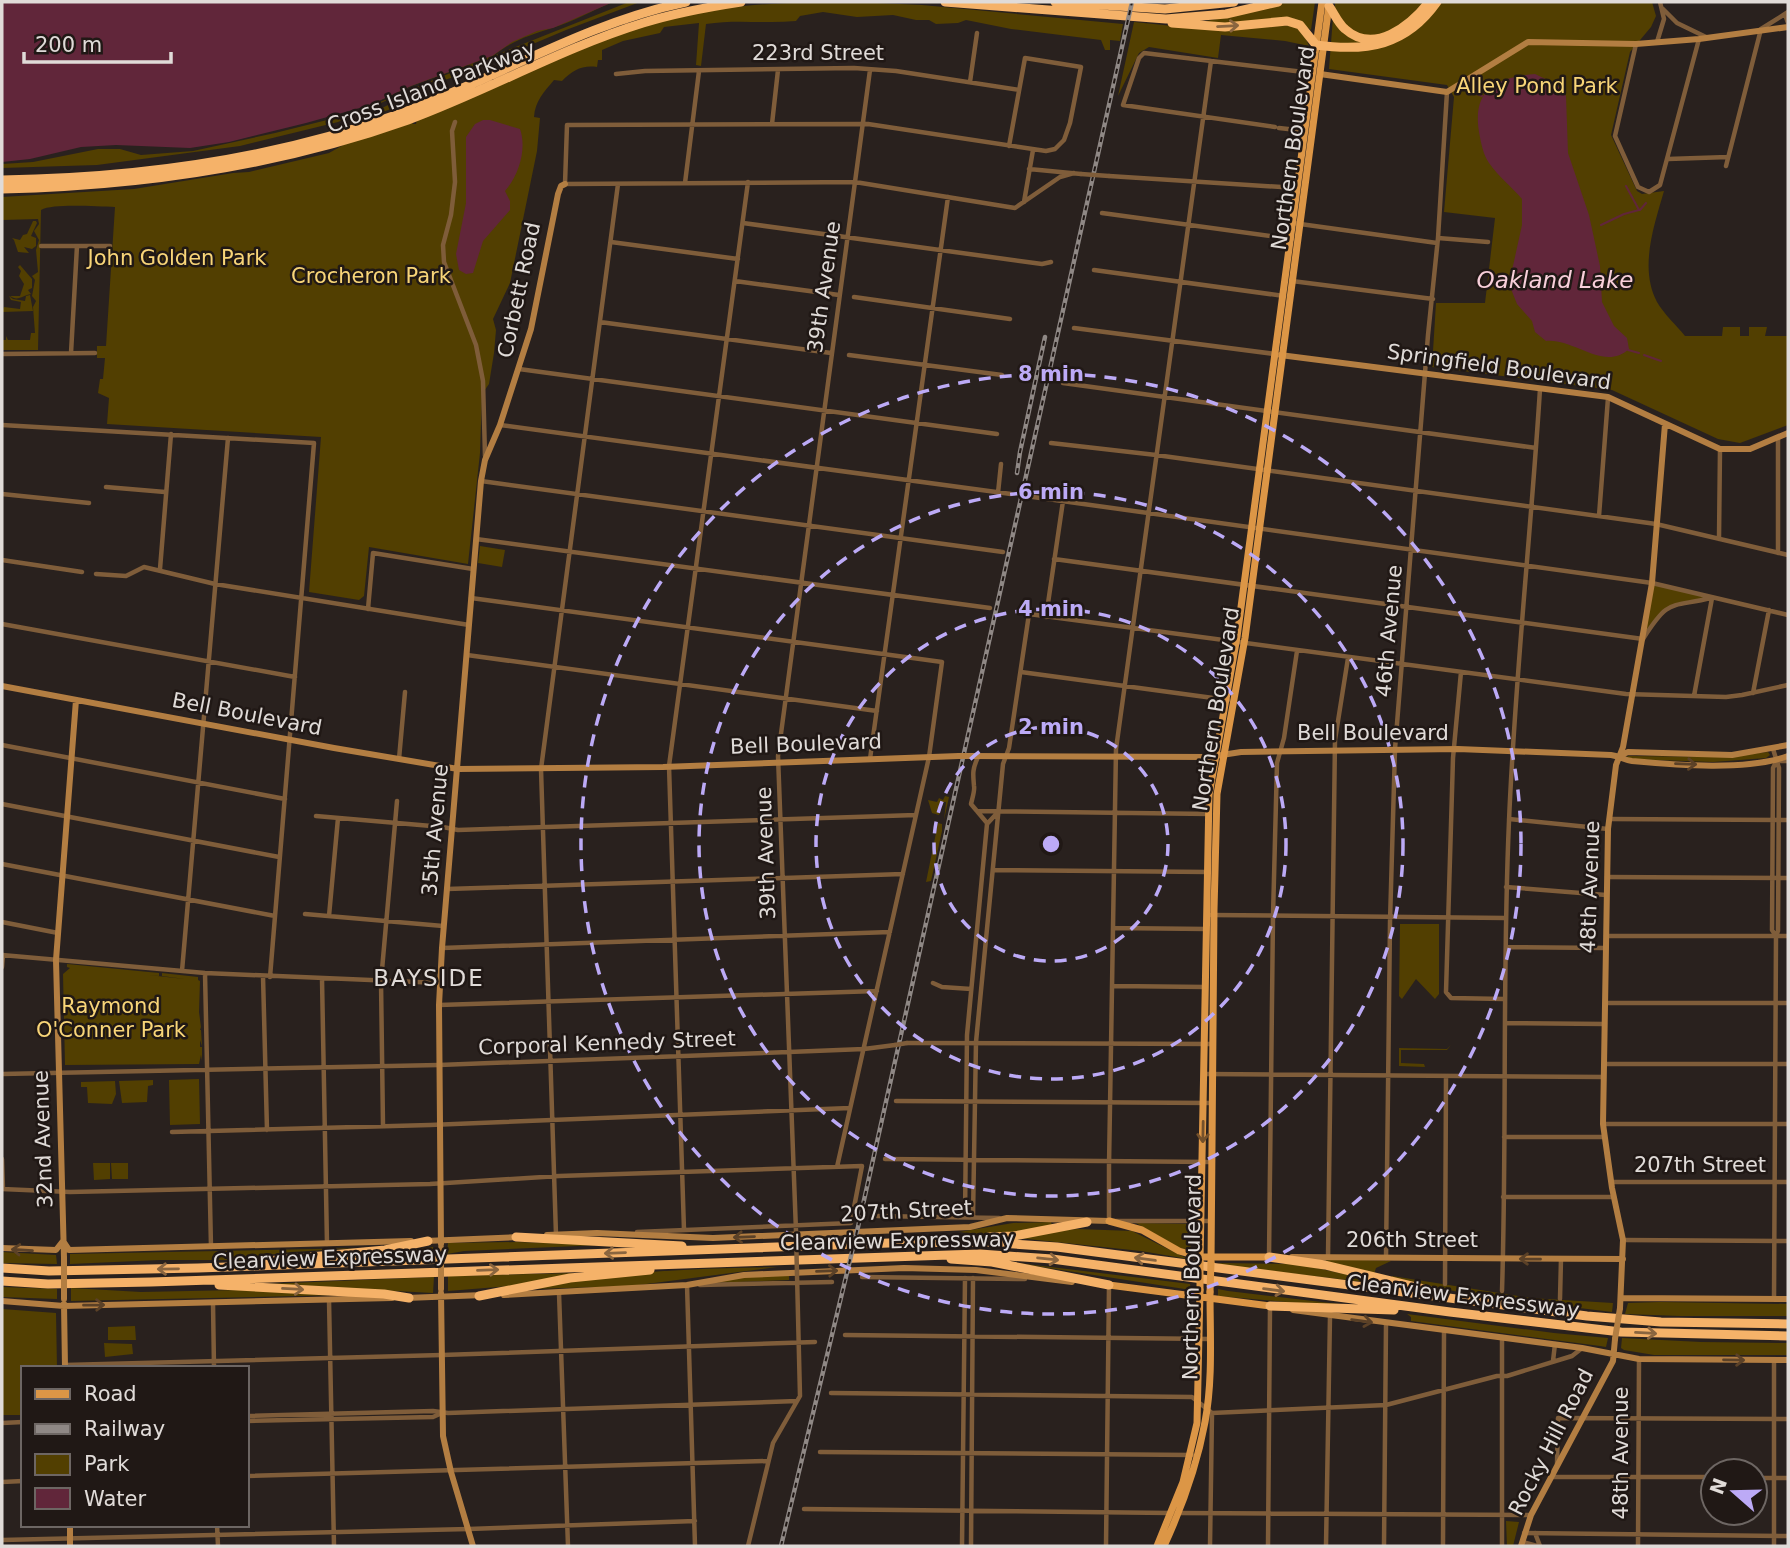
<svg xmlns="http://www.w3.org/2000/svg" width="1790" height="1548" font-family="'DejaVu Sans',sans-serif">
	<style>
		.green { fill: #523f01 }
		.water { fill: #61263a }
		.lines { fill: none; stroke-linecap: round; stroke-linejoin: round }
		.stream { stroke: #61263a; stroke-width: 2 }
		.street { stroke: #7f5d3a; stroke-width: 4.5 }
		.secondary { stroke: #b37e42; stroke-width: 6 }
		.primary { stroke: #dc9646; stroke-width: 7 }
		.highway { stroke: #f5b269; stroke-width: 9 }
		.rail-casing { stroke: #8f8885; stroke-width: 4.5 }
		.rail { stroke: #201815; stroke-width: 2; stroke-dasharray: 5; stroke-linecap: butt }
		.street-bridge { stroke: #7f5d3a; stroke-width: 4.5 }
		.secondary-bridge { stroke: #b37e42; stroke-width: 6 }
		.primary-bridge { stroke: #dc9646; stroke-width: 7 }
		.oneway { stroke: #8a653f }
		.oneway2 { stroke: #5b4127 }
		.oneway3 { stroke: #75512b }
		.ring { fill: none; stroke: #bcaaf6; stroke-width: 3.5; stroke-dasharray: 12 9 }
		.labels { text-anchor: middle; stroke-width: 5; stroke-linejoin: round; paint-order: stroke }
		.street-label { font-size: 21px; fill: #e0dbd8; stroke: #201815 }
		.park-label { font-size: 21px; fill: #f8d578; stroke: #201815 }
		.water-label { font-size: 23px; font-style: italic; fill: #f8cfda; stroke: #201815 }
		.neighbourhood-label { font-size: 23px; letter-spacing: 2px; fill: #e0dbd8; stroke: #201815 }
		.centre { fill: #bcaaf6; stroke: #201815; stroke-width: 3.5 }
		.ring-label { font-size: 21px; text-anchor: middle; font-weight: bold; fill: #bcaaf6; stroke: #201815; stroke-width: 5; stroke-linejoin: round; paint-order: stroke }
	</style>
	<rect width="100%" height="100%" fill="#29211e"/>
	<path class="green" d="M613 2C593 10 573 22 552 28 530 35 511 41 493 56L629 2H640L566 30 460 75 401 94 338 122 293 133 240 146 97 165 2 168V164L33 162 98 149H120L141 155 193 151 275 133 351 114 477 62 411 86 370 105 382 67Z
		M855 2 922 5 1123 24 1120 41 1110 40V50H1105L1101 40 1011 29 966 20 958 23 936 24 929 20H916L893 15 857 17 823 12 800 16 796 21C766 24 736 19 706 24L701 66 696 65 699 23 664 27 660 33 623 41 602 50V60H598L597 67C582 65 573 70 562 81L554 80C544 92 535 101 534 117L540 118 537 151 510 283 493 319 496 330 494 353 489 384 482 394 480 453 468 564 369 547 364 596 359 600 309 592 321 437 107 424 109 398 98 393 100 379H103L105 358H97V346H106L115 207C98 207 54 203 41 210L38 350H2V340H6V336L8 340H30L31 333H35L33 307 36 301 32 296 35 280 32 276 38 272 36 250 39 240 34 231 39 224 38 219 2 220V197L134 189 233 173 249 172 329 153 345 144 411 121 413 124H416L417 119C499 84 580 44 665 20 726 3 793 2 855 2Z
		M1287 2H1315L1311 30 1300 22 1218 24 1201 22 1243 14Z
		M1335 2H1652L1656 16 1651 27 1630 52 1611 135 1637 191 1642 194 1664 191C1654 226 1639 268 1657 302 1664 314 1676 325 1685 336H1722L1723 327H1740V336H1749V327H1767L1765 336H1788V425L1740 443 1718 439 1612 390 1432 367 1436 303H1485L1495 218 1444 212 1454 97 1447 85 1329 69 1333 17 1335 19Z
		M1134 22 1212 30 1293 25 1302 29 1309 46 1285 41 1221 35 1218 58 1149 47 1139 53 1118 96Z
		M420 95 425 97 354 122 402 98 407 99Z
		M33 221H36L37 223 31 236 36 238V246L32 249 24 247 29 253 18 252 14 240 12 238 20 240 23 235 27 234Z
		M20 265 32 279V288L28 290 31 294C23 295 18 302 10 296H20L24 284 19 276 21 271 18 267Z
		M30 295 33 311 2 312 4 307 20 309 21 302 11 300 9 296 13 299 25 301 26 296Z
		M480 546 505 550 502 567 478 563Z
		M1652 583 1712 598 1665 609 1643 639Z
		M1768 752 1770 755 1766 758 1713 762 1629 759 1627 756 1719 757Z
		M945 796 949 797 944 820 946 802H943L939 815 932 813 928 800 937 802 939 798 943 800Z
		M938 823 942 824V831L931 881 926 882Z
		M1400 924H1439V994L1435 999 1416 979 1402 999 1399 996Z
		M67 964 159 973V976L148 975 185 979 162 976V973L198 977V980L200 981 199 1012 201 1027 200 1030H201L202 1046 200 1040V1047H202V1061L201 1055 199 1064 65 1065 63 974 70 968 67 967Z
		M1451 1045 1447 1050H1401V1063L1424 1064 1425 1067 1399 1066V1048L1447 1049Z
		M199 1079 200 1124 170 1125 169 1080Z
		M153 1080V1085L148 1086 147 1102 122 1103 119 1081Z
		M115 1081 116 1094 112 1104 88 1103 87 1087H81V1082Z
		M93 1163H110V1179L94 1180Z
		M111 1163H128V1179H112Z
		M1051 1222 1052 1225C1020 1232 992 1236 959 1232L1013 1223Z
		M1136 1223 1190 1224 1191 1235 1187 1234 1184 1236 1186 1240 1192 1239 1190 1250 1180 1248Z
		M1078 1229 1132 1231 1188 1259 1141 1251 1018 1238 1048 1231Z
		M517 1242 601 1245 464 1251 447 1254 448 1243Z
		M433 1247 434 1254 357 1256Z
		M361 1248 291 1252 230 1260H160L70 1264V1254Z
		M2 1252 56 1255 57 1264 2 1263Z
		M1335 1259 1391 1261 1376 1268 1374 1274 1323 1261Z
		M1010 1262 1190 1284 1191 1290Z
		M1218 1263 1298 1264 1399 1286 1227 1266Z
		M777 1267 631 1286 535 1289C614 1270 696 1269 777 1267Z
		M577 1273 510 1286 448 1291V1276Z
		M789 1274V1280L710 1283 746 1276Z
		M1392 1276 1530 1298 1613 1303 1612 1312 1473 1295 1392 1278Z
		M434 1277 433 1293 266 1284Z
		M2 1287 57 1289V1299L2 1297Z
		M71 1288 141 1292 239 1290 344 1295 71 1301Z
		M1218 1289 1228 1291 1339 1304H1308L1218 1296Z
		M1660 1302 1788 1304V1316H1680L1625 1314 1628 1303Z
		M2 1309 56 1313 57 1368H23V1415H2Z
		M1407 1314 1554 1333 1608 1338 1606 1347 1600 1346 1411 1321V1317Z
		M135 1326 136 1340H108V1327Z
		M1622 1338 1701 1342 1788 1343V1355H1654L1624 1350 1621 1348Z
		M104 1343 132 1344 133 1354 105 1357Z
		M1506 1521 1519 1522 1513 1546H1507Z"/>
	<path class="water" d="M2 2H613L553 28 537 31 512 42 492 56 411 86 370 105 306 123 229 142 190 148 116 145 81 147 30 159 2 162Z
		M1535 74 1556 84 1566 96 1568 153 1589 215 1600 266 1602 302 1614 326 1627 338 1629 349C1604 372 1574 338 1546 341L1535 332 1532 321 1517 304 1509 284 1522 225V199C1512 187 1498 176 1489 163 1483 154 1481 143 1479 132 1472 89 1497 77 1535 74Z
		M483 120H490L520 129C527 149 519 175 505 191L510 201V210L483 241 473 273 466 274 459 270 456 254 466 203V137L475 124Z"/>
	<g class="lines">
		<path class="stream" d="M1477 94 1482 96
			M1640 210 1646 203
			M1601 225 1624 214 1639 210 1626 186
			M1628 350 1639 353
			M1644 355 1661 361"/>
		<path class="street" d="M1663 9 1677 23 1706 37
			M1785 14 1788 23
			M1657 42 1664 19 1660 2
			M1636 44 1615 136 1638 187 1649 192 1660 185 1699 39
			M1211 61 1116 749 1109 1166V1221H1211
			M616 74 645 71 854 68 896 71 1019 90
			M970 82 977 33
			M455 122 452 131 455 182 451 215 443 245 444 262 476 345 483 381 485 456
			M772 124 778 70
			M1275 127 1123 105 1139 58 1144 53 1312 73
			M1279 128 1306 131
			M1009 146 1025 58 1081 67 1070 123 1064 140 1055 149 1046 151 868 124 567 125 565 184 855 182 1015 208 1060 177 1074 173
			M1668 159 1728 157
			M1726 166 1761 29 1788 12
			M1029 169 1081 174
			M1109 176 1297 188
			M685 183 699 71
			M1024 202 1033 150
			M1102 213 1292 239
			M743 223 1042 264 1051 262
			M1293 223 1437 243
			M1438 238 1488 242
			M611 242 738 259
			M41 246H110
			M1094 270 1284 296
			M735 281 839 295
			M1292 281 1433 299
			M854 297 1010 319
			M600 322 831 353
			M1074 328 1275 354
			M71 353 77 246
			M2 354 95 353
			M849 355 1002 375
			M519 369 997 434
			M1063 383 1536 448
			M2 425 314 443 270 977
			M500 425 1011 494
			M1051 443 1156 455 1656 524 1788 555
			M481 481 1003 552
			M106 487 165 492
			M998 493 1001 464
			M2 494 89 503
			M1033 497 1652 583 1788 615
			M1599 516 1608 398
			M476 539 990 608
			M1719 539 1720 449
			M1778 553V438
			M1054 559 1643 639C1669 598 1669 608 1711 598
			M2 560 82 572
			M160 569 171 434
			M96 574 126 576 144 567 215 584 469 625
			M471 598 942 662 929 757 837 1167
			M368 609 373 553 473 569
			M1046 617 1063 501
			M2 624 295 677
			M467 655 877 711
			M1021 672 1228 700
			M1461 672 1453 758 1446 992 1451 998 1504 999
			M1753 693 1769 610
			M1694 696 1712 598
			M2 745 285 799
			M1773 749 1779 768 1778 931 1776 936 1774 1299
			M978 757C972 770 973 774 974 786 975 791 972 799 971 804L987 823
			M399 759 405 692
			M870 759 948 197
			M1777 761H1788
			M2 804 279 857
			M977 811 1210 814
			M316 816 443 827 458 830 916 815
			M1509 819 1608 829
			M1609 819 1788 820
			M2 864 275 916
			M993 870 1209 872
			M1607 877 1788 878
			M1506 887 1606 895
			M447 889 903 874
			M305 914 443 926
			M1211 915 1505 918
			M329 916 338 818
			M2 922 58 933
			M1113 928 1207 929
			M1606 936H1788
			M1776 936 1772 930 1773 768 1776 762
			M1506 947 1606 948
			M442 948 890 932
			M2 955 205 973 440 983
			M2 967 3 955
			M182 971 228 438
			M205 973 211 1247
			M263 976 267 1130
			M322 979 327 1244
			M933 983 942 987 971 989
			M1113 986 1206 987
			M1605 1003H1788
			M439 1005 877 991
			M1505 1023 1605 1024
			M907 1043 1213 1044
			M1604 1064H1788
			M2 1074 439 1065 789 1052 864 1049 895 1045
			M1204 1074 1604 1077
			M896 1101 1212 1103
			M1603 1124H1788
			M383 1126 381 981 397 801
			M172 1132 430 1125 850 1108
			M1504 1137H1604
			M2 1159 3 1189
			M885 1159 1211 1162
			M1611 1182H1788
			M2 1189 70 1192 430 1184 559 1176 862 1166 851 1223 637 1232
			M1503 1197H1614
			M877 1216 999 1218
			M965 1217 967 1035 987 824 998 812
			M973 1217 976 1042 1003 764 1009 748 1029 614 1626 694 1726 697 1742 695 1788 685
			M684 1230 669 766 748 182
			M796 1231 778 756 870 70
			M556 1235 541 769 618 184
			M1623 1240 1788 1241
			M1269 1257 1273 916 1277 763 1284 738 1297 651
			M1328 1257 1335 740 1348 658
			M1386 1258 1390 922 1395 749 1428 335 1438 238 1447 92
			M862 1277 1025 1279
			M1445 1284 1446 1076
			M687 1285 695 1546
			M700 1285 832 1282
			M1502 1291C1507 1134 1502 977 1509 821 1515 676 1531 533 1540 389
			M559 1293 568 1546
			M1560 1299 1561 1259
			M329 1300 334 1546
			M213 1303 214 1368
			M845 1335 1210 1339
			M1553 1361 1555 1344
			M65 1365 442 1355 815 1342
			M831 1393 1192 1397 1212 1413 1386 1405 1497 1376H1507L1572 1356 1581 1349
			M247 1416 433 1411 448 1413 797 1401
			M247 1421 433 1417 442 1413
			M2 1423 23 1422
			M820 1452 1192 1455
			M1557 1464 1558 1418 1788 1419
			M247 1476 768 1461
			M1552 1477H1713
			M1755 1478H1788
			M2 1482 23 1481
			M804 1509 1170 1513
			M1178 1513 1531 1515
			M217 1525 218 1546
			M1524 1533 1788 1536
			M1535 1533 1540 1546
			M2 1540 469 1529 695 1521
			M1523 1542 1537 1546
			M748 1546 773 1443 800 1396 797 1275
			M962 1546 965 1278
			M971 1546 973 1278
			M1106 1546 1109 1286
			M1210 1546 1212 1413
			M1268 1546 1270 1307
			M1326 1546 1330 1316
			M1384 1546 1386 1324
			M1443 1546 1444 1331
			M1502 1546V1337
			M1638 1546 1639 1359
			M1774 1546V1360"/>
		<path class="secondary" d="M1320 74 1447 92 1528 42 1636 44 1699 39 1788 27
			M1280 355 1608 397 1720 449H1750L1788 433
			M2 686 334 748 458 769 663 767 959 756
			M970 756 1209 757 1241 752 1458 749 1611 755C1619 756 1624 760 1632 761 1676 765 1748 771 1788 756
			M1619 756 1628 752 1732 755 1788 745
			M547 1235 597 1233 713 1238 970 1227 1007 1218 1109 1221
			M425 1241 519 1237
			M441 1244 439 1005 442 948 481 481 485 460 500 425 531 329 558 194 561 186 565 184
			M2 1248 56 1250 63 1241 69 1250 411 1241
			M1292 1257 1623 1259
			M64 1258 56 960 76 700
			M441 1293 443 1436 451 1472 473 1546
			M504 1295 687 1285 744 1275 904 1268 976 1270 1072 1282
			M406 1298 483 1295
			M1621 1298 1788 1299
			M2 1301 64 1306 392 1298
			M64 1304 65 1368
			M1620 1308 1623 1240 1612 1188 1603 1124 1608 829 1616 765 1623 747 1652 583 1665 424
			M1293 1310 1582 1348 1639 1359 1788 1360
			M70 1525V1546
			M1521 1546 1531 1515 1613 1361 1615 1339"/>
		<path class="primary" d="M1109 1221 1142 1230 1179 1251 1200 1257H1269
			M1200 1262 1209 795 1237 637 1322 2
			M1211 1263 1214 910 1217 794 1245 638 1329 5
			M1109 1285 1270 1306
			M1157 1546 1183 1482 1197 1423 1200 1290
			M1164 1546C1182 1507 1197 1465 1205 1422 1213 1380 1210 1335 1210 1292"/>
		<path class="highway" d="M945 2 1166 19 1226 14 1278 2
			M1055 2 1165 9 1234 2
			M1329 6C1334 13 1338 23 1345 29 1374 55 1410 26 1429 2
			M1172 23 1225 27 1287 21 1300 25 1316 45C1367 52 1406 46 1437 2
			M2 180C136 178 272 160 399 114 495 79 585 23 686 2
			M2 189C141 186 276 167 408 120 487 91 562 48 643 23 675 13 708 7 741 2
			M516 1237 682 1246
			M988 1237 1014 1236 1087 1222
			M1269 1257 1325 1265 1441 1293
			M951 1259 992 1262 1109 1285
			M267 1261 385 1250 428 1241
			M2 1268 49 1271 198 1268 889 1243 985 1242 1057 1247 1587 1316 1661 1322 1788 1324
			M2 1281 48 1284 151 1282 980 1254 1052 1259 1450 1312 1621 1332 1788 1336
			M219 1285 384 1294 409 1298
			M479 1296 570 1278 650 1270
			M1270 1306 1394 1310"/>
		<g class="rail-casing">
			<path id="rail" d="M1017 473 1020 452 1045 337
				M781 1546 858 1227 1132 2"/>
		</g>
		<use href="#rail" class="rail"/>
		<path class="street-bridge" d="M1081 174 1109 176
			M895 1045 907 1043
			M796 1231 797 1275"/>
		<path class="secondary-bridge" d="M959 756H970
			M441 1248V1289
			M64 1299V1258
			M1615 1339 1620 1308"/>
		<path class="primary-bridge" d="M1200 1290V1262
			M1210 1292 1211 1263"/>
	</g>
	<defs><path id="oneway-shaft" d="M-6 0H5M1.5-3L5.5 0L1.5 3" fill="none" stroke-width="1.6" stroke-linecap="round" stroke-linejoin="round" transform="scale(1.75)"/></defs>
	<g class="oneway">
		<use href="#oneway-shaft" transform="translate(1228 26) rotate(-3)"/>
		<use href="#oneway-shaft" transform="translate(615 1253) rotate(178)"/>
		<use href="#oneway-shaft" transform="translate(1048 1259) rotate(6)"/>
		<use href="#oneway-shaft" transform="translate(1145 1259) rotate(-172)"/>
		<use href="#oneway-shaft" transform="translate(168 1269) rotate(179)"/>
		<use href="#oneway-shaft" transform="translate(488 1270) rotate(-2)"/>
		<use href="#oneway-shaft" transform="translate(293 1289) rotate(3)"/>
		<use href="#oneway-shaft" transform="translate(1274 1290) rotate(7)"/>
		<use href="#oneway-shaft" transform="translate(1646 1333) rotate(3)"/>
	</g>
	<g class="oneway2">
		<use href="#oneway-shaft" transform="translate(1686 764) rotate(2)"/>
		<use href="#oneway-shaft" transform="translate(744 1237) rotate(178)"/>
		<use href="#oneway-shaft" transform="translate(22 1250) rotate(-176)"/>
		<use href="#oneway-shaft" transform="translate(1530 1259) rotate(-179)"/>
		<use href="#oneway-shaft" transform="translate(827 1271) rotate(-2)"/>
		<use href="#oneway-shaft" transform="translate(94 1305) rotate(-1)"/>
		<use href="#oneway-shaft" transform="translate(1362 1321) rotate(8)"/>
		<use href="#oneway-shaft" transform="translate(1734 1360) rotate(1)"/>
	</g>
	<use class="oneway3" href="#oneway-shaft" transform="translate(1203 1132) rotate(91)"/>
	<g class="ring">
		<circle cx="1051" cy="844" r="117"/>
		<circle cx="1051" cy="844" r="235"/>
		<circle cx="1051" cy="844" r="352"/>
		<circle cx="1051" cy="844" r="470"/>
	</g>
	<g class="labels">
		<g class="street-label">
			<text x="818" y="60">223rd Street</text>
			<text transform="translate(431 87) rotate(-21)" y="7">Cross Island Parkway</text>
			<text transform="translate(1293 148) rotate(-82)" y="7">Northern Boulevard</text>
			<text transform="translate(824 287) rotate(-82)" y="7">39th Avenue</text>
			<text transform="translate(519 290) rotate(-78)" y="7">Corbett Road</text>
			<text transform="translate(1499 367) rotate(8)" y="7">Springfield Boulevard</text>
			<text transform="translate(1389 631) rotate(-85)" y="7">46th Avenue</text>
			<text transform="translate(1216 709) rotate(-81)" y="7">Northern Boulevard</text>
			<text transform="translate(247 714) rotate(11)" y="7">Bell Boulevard</text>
			<text x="1373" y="740">Bell Boulevard</text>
			<text transform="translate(806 744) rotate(-2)" y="7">Bell Boulevard</text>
			<text transform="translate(435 830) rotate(-85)" y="7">35th Avenue</text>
			<text transform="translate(766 853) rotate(-92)" y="7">39th Avenue</text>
			<text transform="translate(1590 887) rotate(-88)" y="7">48th Avenue</text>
			<text transform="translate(607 1043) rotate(-2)" y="7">Corporal Kennedy Street</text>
			<text transform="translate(43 1139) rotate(-92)" y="7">32nd Avenue</text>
			<text x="1700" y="1172">207th Street</text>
			<text transform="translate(906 1211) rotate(-3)" y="7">207th Street</text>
			<text x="1412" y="1247">206th Street</text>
			<text transform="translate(897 1241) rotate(-1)" y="7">Clearview Expressway</text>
			<text transform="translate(330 1258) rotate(-2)" y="7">Clearview Expressway</text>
			<text transform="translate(1192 1277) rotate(-89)" y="7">Northern Boulevard</text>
			<text transform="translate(1463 1296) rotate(7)" y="7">Clearview Expressway</text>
			<text transform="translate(1551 1442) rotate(-63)" y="7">Rocky Hill Road</text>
			<text transform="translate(1621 1453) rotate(-90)" y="7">48th Avenue</text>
		</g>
		<g class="park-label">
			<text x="1537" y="93">Alley Pond Park</text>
			<text x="177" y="265">John Golden Park</text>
			<text x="371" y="283">Crocheron Park</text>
			<text x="111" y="1013">Raymond<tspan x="111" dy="24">O'Conner Park</tspan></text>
		</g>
		<g class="water-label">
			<text x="1555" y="288">Oakland Lake</text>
		</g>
		<g class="neighbourhood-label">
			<text x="429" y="986">BAYSIDE</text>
		</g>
	</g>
	<circle cx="1051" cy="844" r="10" class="centre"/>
	<g class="ring-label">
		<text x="1051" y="381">8 min</text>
		<text x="1051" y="499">6 min</text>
		<text x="1051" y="616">4 min</text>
		<text x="1051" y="734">2 min</text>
	</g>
	<rect width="1790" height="1548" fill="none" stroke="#e0dbd8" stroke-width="7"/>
	<rect x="21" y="1366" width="228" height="161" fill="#201815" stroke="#6d6663" stroke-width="2"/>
	<rect x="35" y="1389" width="35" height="10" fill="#dc9646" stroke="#6d6663" stroke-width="2"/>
	<text x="84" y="1401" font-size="21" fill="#e0dbd8">Road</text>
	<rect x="35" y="1424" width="35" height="10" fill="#8f8885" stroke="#6d6663" stroke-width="2"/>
	<text x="84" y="1436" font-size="21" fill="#e0dbd8">Railway</text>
	<rect x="35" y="1454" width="35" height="21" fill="#523f01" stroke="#6d6663" stroke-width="2"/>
	<text x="84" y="1471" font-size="21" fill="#e0dbd8">Park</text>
	<rect x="35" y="1488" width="35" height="21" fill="#61263a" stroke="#6d6663" stroke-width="2"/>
	<text x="84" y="1506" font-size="21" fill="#e0dbd8">Water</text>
	<g transform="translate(1734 1492) rotate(290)"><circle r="33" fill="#201815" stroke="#6d6663" stroke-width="2"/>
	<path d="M0-5L12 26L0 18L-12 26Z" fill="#bcaaf6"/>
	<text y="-10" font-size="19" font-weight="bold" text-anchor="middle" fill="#e0dbd8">N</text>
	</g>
	<path d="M24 52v10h147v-10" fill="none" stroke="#e0dbd8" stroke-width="3.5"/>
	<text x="35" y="52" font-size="21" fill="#e0dbd8" stroke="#201815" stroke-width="5" paint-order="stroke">200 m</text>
</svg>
